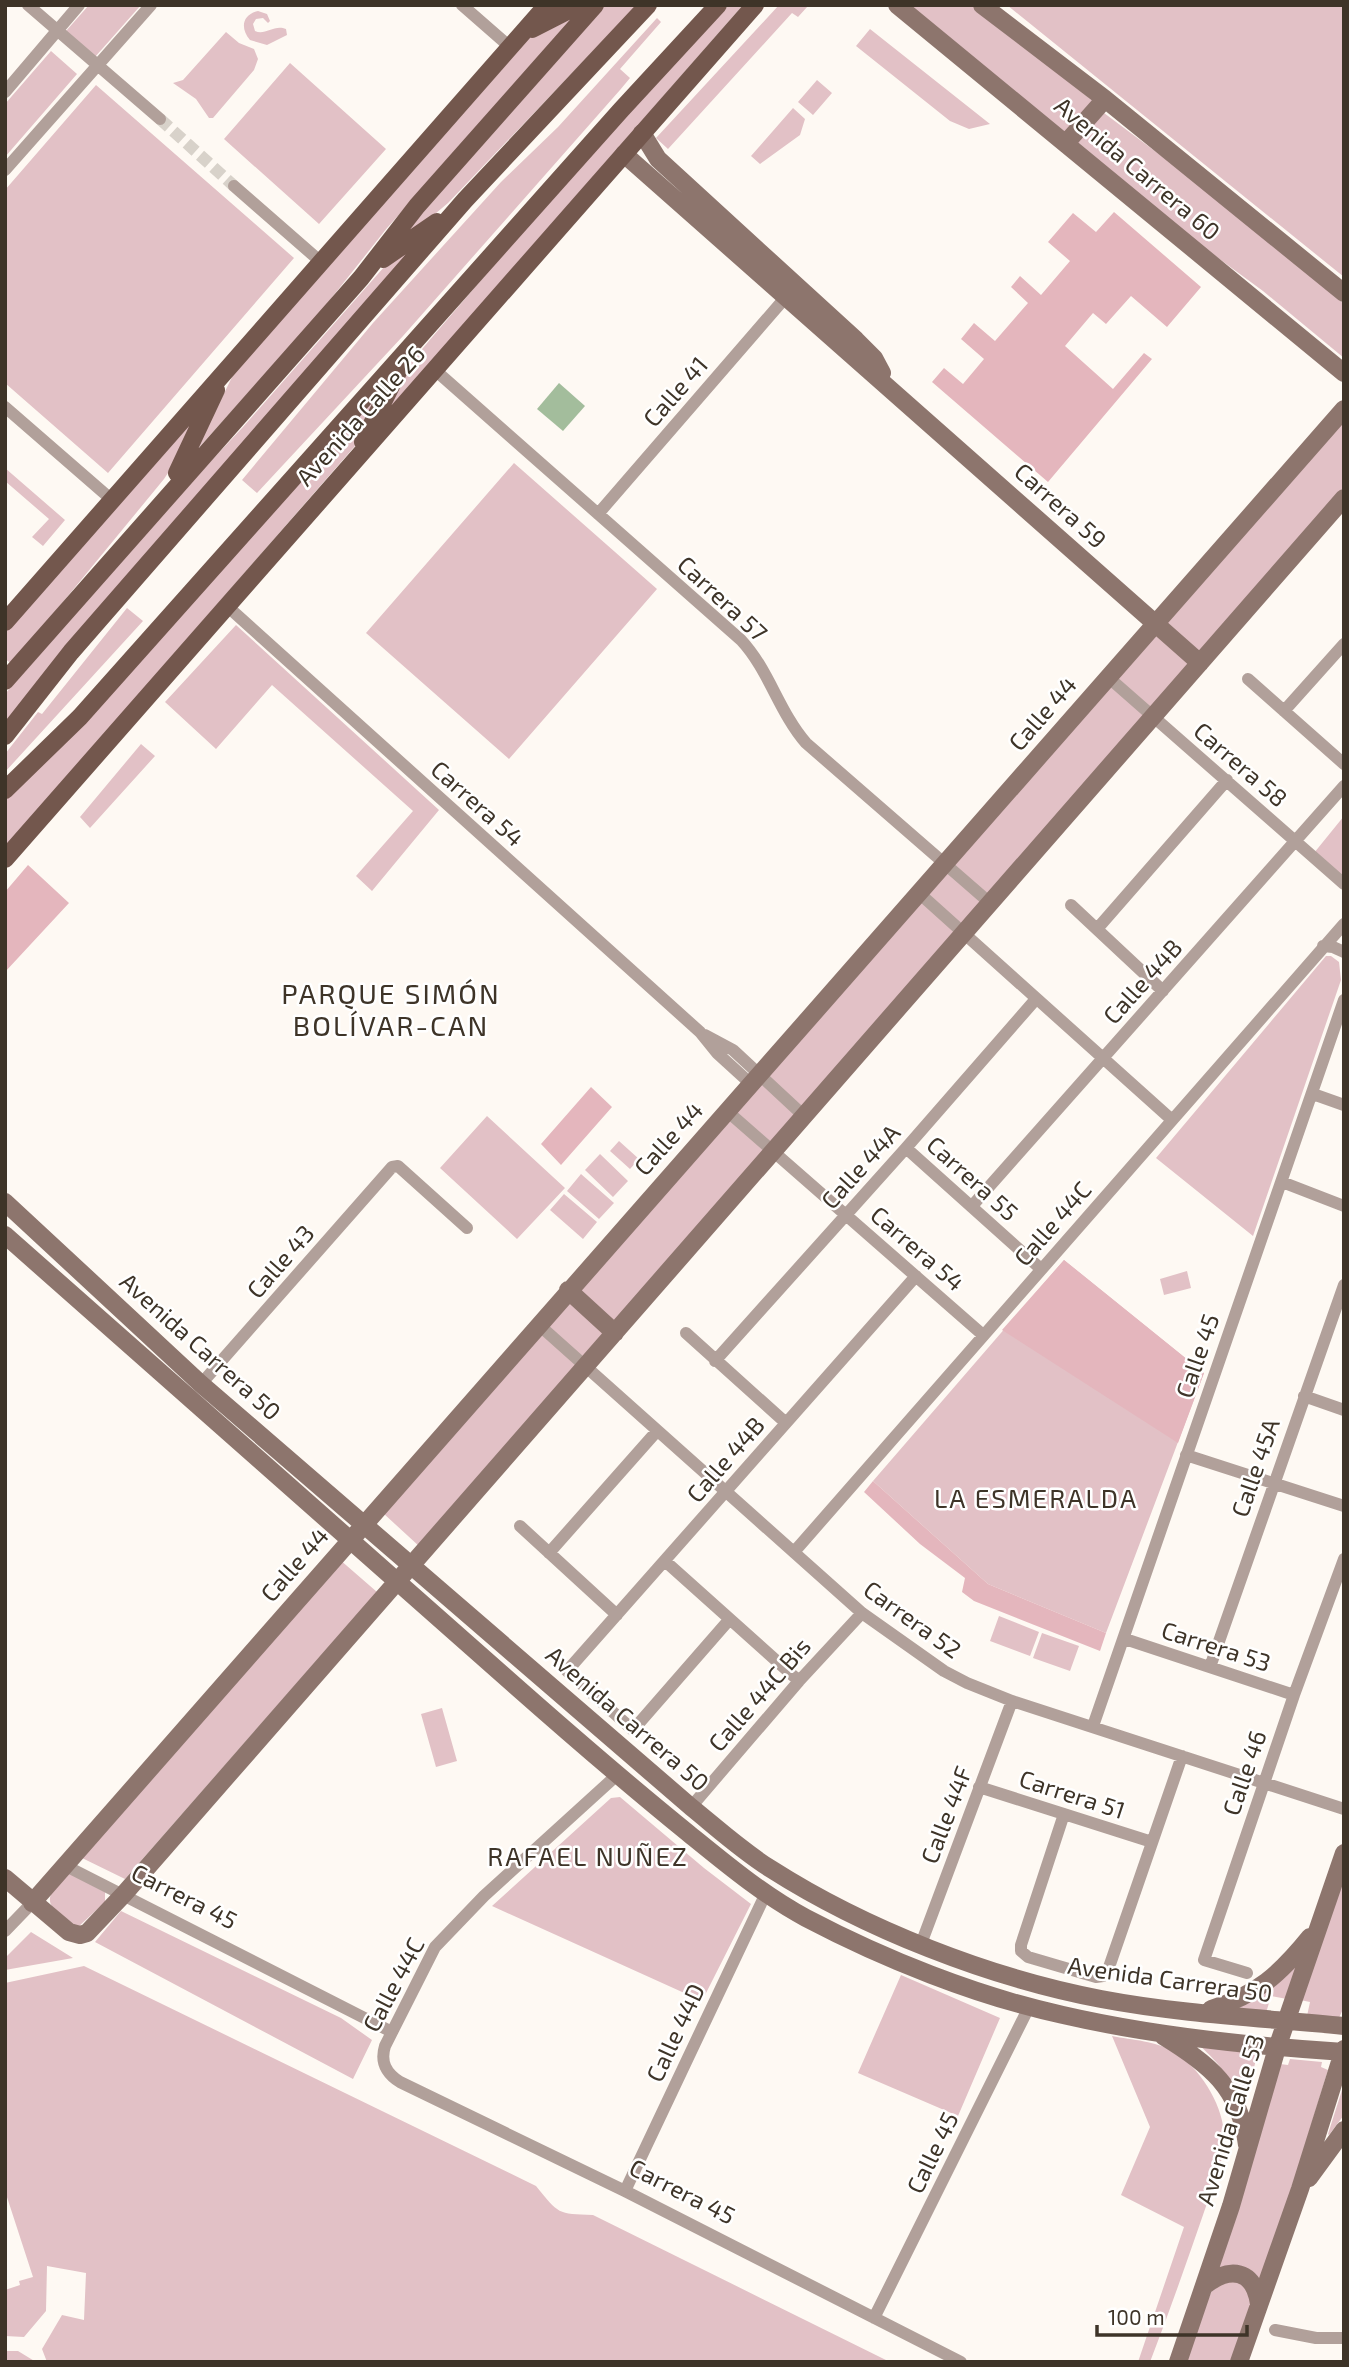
<svg xmlns="http://www.w3.org/2000/svg" width="1349" height="2367" font-family="'Exo 2',sans-serif">
	<style>
		.green { fill: #e2c1c6 }
		.forest { fill: #e4b6bd }
		.water { fill: #a3bd9c }
		.lines { fill: none; stroke-linecap: round; stroke-linejoin: round }
		.street-tunnel { stroke: #d8d2ca; stroke-width: 12; stroke-dasharray: 12 6; stroke-linecap: butt }
		.street { stroke: #b1a09a; stroke-width: 12 }
		.secondary { stroke: #8d756d; stroke-width: 18 }
		.primary { stroke: #73574d; stroke-width: 18 }
		.labels { text-anchor: middle; stroke-width: 5; stroke-linejoin: round; paint-order: stroke }
		.street-label { font-size: 24px; fill: #3e3428; stroke: #fff }
		.neighbourhood-label { font-size: 26px; letter-spacing: 2px; fill: #3e3428; stroke: #fff }
		.quarter-label { font-size: 28px; letter-spacing: 2px; fill: #3e3428; stroke: #fff }
	</style>
	<rect width="100%" height="100%" fill="#fef9f3"/>
	<path class="green" d="M89 5H141L95 57 66 31Z
		M603 5H637L448 203 416 230 396 240Z
		M729 5H743L379 422 397 379 428 342 560 188Z
		M779 5H820L808 6 798 17 792 13 668 149 656 138Z
		M907 5H973L1093 101 1069 131 1064 132Z
		M1007 5H1344V277Z
		M582 10 387 228 318 315 195 452 237 367 523 39Z
		M258 11 267 14 270 21 268 23 263 18 256 19 253 24 255 31C265 36 274 24 286 29L287 35 267 45 250 40C240 28 242 15 258 11Z
		M657 18 661 22 620 69 630 78 620 90 403 336 257 493 242 480 373 323 501 182 558 127Z
		M870 29 990 124 969 129 950 121 856 46Z
		M226 32 239 43 254 49 258 59 254 70 213 118H209L196 99 173 83 183 80Z
		M51 51 77 74 5 157V104Z
		M290 63 386 149 319 224 224 139Z
		M817 80 832 93 813 115 798 102Z
		M96 85 294 258 108 473 5 383V190Z
		M793 108 805 119 800 135 760 164 751 156Z
		M1104 113 1211 193 1344 304V358L1263 291 1180 230 1077 144 1079 135 1100 114Z
		M427 237 5 728V694L179 495 243 427 392 258Z
		M385 383 355 446 5 848V798Z
		M204 405 187 444 164 479 12 664 5 659V632Z
		M1344 418V487L420 1547 383 1513Z
		M514 463 657 589 509 759 366 633Z
		M5 468 65 520 43 546 32 537 49 519 5 481Z
		M127 608 143 621 5 772V754L38 712 42 714Z
		M236 625 439 810 372 891 356 876 413 811 272 685 216 749 165 702Z
		M141 744 155 756 90 828 80 817Z
		M1344 816V879L1314 853Z
		M1326 956H1331L1339 962 1341 980 1253 1236 1156 1158Z
		M487 1116 565 1188 517 1239 440 1168Z
		M619 1141 639 1159 630 1169 610 1151Z
		M600 1154 628 1181 613 1197 585 1170Z
		M581 1174 614 1203 599 1219 567 1191Z
		M564 1194 597 1222 583 1239 550 1210Z
		M1064 1260 1204 1373 1106 1633 988 1584 873 1481Z
		M1187 1271 1191 1288 1164 1295 1160 1279Z
		M339 1559 377 1592 125 1879 80 1857Z
		M999 1616 1039 1632 1030 1656 990 1641Z
		M1042 1633 1079 1646 1070 1671 1033 1658Z
		M442 1708 457 1761 436 1767 421 1714Z
		M620 1797 704 1868 751 1904 702 2001 492 1906 611 1798Z
		M65 1871 105 1892V1902L77 1928C46 1902 41 1906 65 1871Z
		M1344 1873V2007L1338 2020 1307 2016 1310 2002 1300 2000Z
		M121 1911 341 2018 372 2040 353 2079 95 1942Z
		M31 1932 73 1958 5 1970V1958Z
		M84 1966 536 2186C559 2214 557 2214 593 2215L890 2362H47L42 2349 62 2315 84 2320 86 2273 47 2266 46 2311 24 2337 5 2336V2290L20 2285 19 2281 33 2277 5 2191V1983Z
		M1296 1966 1287 1999 1271 1996 1266 2013 1237 2009 1269 1991Z
		M901 1975 1000 2018 958 2116 858 2073Z
		M1112 2036C1132 2040 1157 2041 1174 2052 1200 2068 1221 2102 1224 2132 1226 2160 1212 2189 1203 2215 1186 2264 1169 2313 1150 2362H1138L1184 2227 1121 2195 1150 2127Z
		M1199 2045 1257 2055 1244 2110C1233 2081 1222 2066 1199 2045Z
		M1290 2059 1322 2062 1321 2067 1328 2070 1261 2289 1215 2272 1280 2064 1288 2065Z
		M1342 2090H1344V2115L1329 2135 1328 2134Z
		M1221 2281H1244L1253 2305 1234 2362H1181L1213 2288Z
		M5 2351H18L36 2362H5Z"/>
	<path class="forest" d="M1114 212 1201 287 1167 327 1131 296 1106 324 1093 313 1065 346 1113 389 1144 353 1152 359 1048 482 932 382 944 368 963 384 984 359 961 339 974 323 995 341 1028 303 1011 287 1020 276 1041 295 1070 261 1048 242 1073 213 1096 232Z
		M28 865 69 903 5 972V892Z
		M591 1087 612 1107 561 1165 541 1144Z
		M1064 1260 1204 1373 1178 1443 1002 1330Z
		M873 1481 988 1584 1106 1633 1100 1651 974 1601 962 1592 965 1578 920 1544 864 1492Z"/>
	<path class="water" d="M559 383 585 406 563 431 537 409Z"/>
	<g class="lines">
		<path class="street-tunnel" d="M160 119 234 186"/>
		<path class="street" d="M28 5 160 119
			M462 5 510 47
			M5 92 79 5
			M5 170 151 5
			M234 186 321 262
			M435 370 741 640C769 670 779 712 806 743L990 903
			M5 407 112 500
			M598 514 785 298
			M227 606 700 1032 717 1053 751 1084
			M1108 677 1344 884
			M1248 679 1344 764
			M1284 711 1344 644
			M919 893 1172 1120
			M1071 905 1163 991
			M1097 929 1227 780
			M1323 946 1333 947 1344 952
			M705 1035 733 1050 804 1116
			M1313 1094 1344 1105
			M727 1111 983 1335
			M906 1148 1041 1269
			M1282 1182 1344 1206
			M972 1206 1344 786
			M538 1324 862 1613 944 1671 967 1683 1012 1701 1344 1809
			M686 1333 786 1423
			M715 1361 906 1148 1036 999
			M201 1384 392 1167 398 1166 467 1228
			M1304 1396 1344 1410
			M1186 1455 1344 1506
			M520 1526 617 1615
			M794 1552 1344 924
			M549 1553 657 1431
			M665 1561 799 1681
			M729 1620 633 1730 567 1671 916 1276
			M1125 1639 1294 1695
			M1210 1667 1344 1285
			M1093 1726 1344 1000
			M617 1775 484 1896 435 1947 385 2046C380 2062 386 2073 400 2082L625 2191 961 2362
			M979 1787 1152 1842
			M691 1807 799 1681 862 1613
			M1064 1814 1021 1945V1951L1028 1957 1096 1977 1103 1976 1107 1973 1182 1756
			M64 1865 392 2032
			M5 1931 32 1903
			M921 1944 1012 1701
			M1247 1973 1204 1960 1294 1695 1344 1559
			M625 2191 766 1893
			M874 2318 1029 2007
			M1275 2330 1316 2338H1344"/>
		<path class="secondary" d="M897 5 1344 373
			M982 5 1105 99 1344 293
			M642 133 658 159 856 340 874 358 882 373
			M1066 143 1105 99
			M624 154 1200 663
			M5 1202 201 1384 691 1807C717 1828 742 1851 771 1869 865 1929 990 1978 1101 1999 1180 2014 1263 2018 1344 2026
			M5 1235C170 1382 336 1529 503 1675 564 1729 625 1782 688 1833 725 1863 763 1895 806 1918 884 1959 976 1996 1063 2015 1154 2036 1250 2046 1344 2052
			M568 1290 615 1333
			M5 1878 69 1932 80 1935 87 1933 124 1894 1344 498
			M32 1903 1344 409
			M1211 2009C1257 1995 1280 1974 1310 1937
			M1163 2036C1209 2064 1240 2088 1247 2145
			M1309 2178 1344 2130
			M1204 2286C1230 2266 1254 2269 1259 2304
			M1178 2362 1231 2206 1277 2048 1344 1853
			M1239 2362 1300 2189 1344 2049"/>
		<path class="primary" d="M532 29 579 5
			M383 259 437 222
			M363 442 399 370
			M177 473 216 390
			M5 622 547 5
			M5 681 361 278 417 206 595 5
			M5 736 71 652 465 200 648 5
			M5 790 80 717 621 110 718 5
			M5 859 755 5"/>
	</g>
	<g class="labels">
		<g class="street-label">
			<text transform="translate(1137 169) rotate(40)" y="8">Avenida Carrera 60</text>
			<text transform="translate(676 392) rotate(-49)" y="8">Calle 41</text>
			<text transform="translate(361 416) rotate(-48)" y="8">Avenida Calle 26</text>
			<text transform="translate(1060 506) rotate(42)" y="8">Carrera 59</text>
			<text transform="translate(722 599) rotate(43)" y="8">Carrera 57</text>
			<text transform="translate(1043 714) rotate(-49)" y="8">Calle 44</text>
			<text transform="translate(1240 765) rotate(41)" y="8">Carrera 58</text>
			<text transform="translate(477 804) rotate(42)" y="8">Carrera 54</text>
			<text transform="translate(1143 982) rotate(-48)" y="8">Calle 44B</text>
			<text transform="translate(669 1139) rotate(-48)" y="8">Calle 44</text>
			<text transform="translate(861 1167) rotate(-48)" y="8">Calle 44A</text>
			<text transform="translate(972 1179) rotate(42)" y="8">Carrera 55</text>
			<text transform="translate(1053 1224) rotate(-49)" y="8">Calle 44C</text>
			<text transform="translate(917 1249) rotate(41)" y="8">Carrera 54</text>
			<text transform="translate(281 1262) rotate(-49)" y="8">Calle 43</text>
			<text transform="translate(200 1347) rotate(42)" y="8">Avenida Carrera 50</text>
			<text transform="translate(1198 1356) rotate(-71)" y="8">Calle 45</text>
			<text transform="translate(726 1460) rotate(-49)" y="8">Calle 44B</text>
			<text transform="translate(1256 1468) rotate(-71)" y="8">Calle 45A</text>
			<text transform="translate(295 1565) rotate(-49)" y="8">Calle 44</text>
			<text transform="translate(912 1620) rotate(36)" y="8">Carrera 52</text>
			<text transform="translate(1216 1647) rotate(18)" y="8">Carrera 53</text>
			<text transform="translate(760 1695) rotate(-49)" y="8">Calle 44C Bis</text>
			<text transform="translate(627 1719) rotate(41)" y="8">Avenida Carrera 50</text>
			<text transform="translate(1245 1773) rotate(-71)" y="8">Calle 46</text>
			<text transform="translate(1072 1795) rotate(18)" y="8">Carrera 51</text>
			<text transform="translate(947 1815) rotate(-69)" y="8">Calle 44F</text>
			<text transform="translate(184 1897) rotate(27)" y="8">Carrera 45</text>
			<text transform="translate(1170 1980) rotate(8)" y="8">Avenida Carrera 50</text>
			<text transform="translate(394 1985) rotate(-62)" y="8">Calle 44C</text>
			<text transform="translate(676 2033) rotate(-65)" y="8">Calle 44D</text>
			<text transform="translate(1231 2120) rotate(-73)" y="8">Avenida Calle 53</text>
			<text transform="translate(933 2153) rotate(-64)" y="8">Calle 45</text>
			<text transform="translate(682 2192) rotate(27)" y="8">Carrera 45</text>
		</g>
		<g class="neighbourhood-label">
			<text x="1036" y="1508">LA ESMERALDA</text>
			<text x="588" y="1866">RAFAEL NUÑEZ</text>
		</g>
		<g class="quarter-label">
			<text x="391" y="1004">PARQUE SIMÓN<tspan x="391" dy="32">BOLÍVAR-CAN</tspan></text>
		</g>
	</g>
	<rect width="1349" height="2367" fill="none" stroke="#3e3428" stroke-width="14"/>
	<path d="M1097 2325v10h150v-10" fill="none" stroke="#3e3428" stroke-width="3.5"/>
	<text x="1108" y="2325" font-size="21" fill="#3e3428" stroke="#ffffff" stroke-width="5" paint-order="stroke">100 m</text>
</svg>
